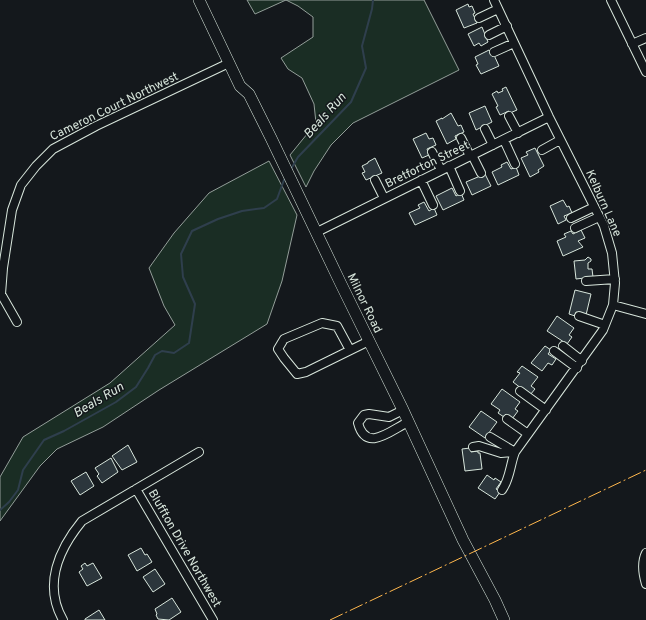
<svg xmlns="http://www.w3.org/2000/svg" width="646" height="620" font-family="Overpass,sans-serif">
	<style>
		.green { fill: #1a2d24; stroke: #939e99 }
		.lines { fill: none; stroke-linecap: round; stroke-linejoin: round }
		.stream { stroke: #2f3f4d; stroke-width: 2 }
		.building { fill: #2c363c; stroke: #d8e6dc }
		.minor-casing { stroke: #d8e6dc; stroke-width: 10 }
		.major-casing { stroke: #d8e6dc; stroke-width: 12 }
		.minor { stroke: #14181c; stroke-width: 8 }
		.major { stroke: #14181c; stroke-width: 11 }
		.power { stroke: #ffb74d; stroke-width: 1; stroke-dasharray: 14 3 2 3; stroke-linecap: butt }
		.labels { text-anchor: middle; stroke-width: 3; stroke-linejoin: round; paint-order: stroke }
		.street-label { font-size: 12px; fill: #d8e6dc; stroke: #14181c }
		.water-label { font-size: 13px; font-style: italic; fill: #d8e6dc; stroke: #14181c }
	</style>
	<rect width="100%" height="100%" fill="#14181c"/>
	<path class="green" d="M247 0H424L459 70 353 123 331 145 314 171 306 187 290 155 316 123 314 104 302 78 288 69 281 58 313 37V17L298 6 286 0 255 14Z
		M269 161 297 215 282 281 267 324 159 390 103 427 57 449 40 466 0 521V477L23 437 110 383 175 325 164 306 149 268 174 233 209 193Z"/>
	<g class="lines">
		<path class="stream" d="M291 169 298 157 351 102 366 68 362 46 372 9 373 0
			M0 510 9 502 18 490 23 470 44 440 64 431 116 402 136 387 148 368 155 355 162 351 174 353 189 343 195 304 183 277 181 254 192 231 218 219 242 211 264 208 277 199 284 180"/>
	</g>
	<path class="building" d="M468 4 469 7 472 6 475 13 473 14 477 23 464 28 456 10Z
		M482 27 488 42 481 46 479 43 474 46 468 34Z
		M489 50 492 56 494 55 499 66 481 74 476 65 478 64 475 57Z
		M506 87 517 110 510 113 509 111 500 115 496 107 498 106 492 94 497 91 498 93 503 91 502 89Z
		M485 106 492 122 476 130 469 113Z
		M451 113 458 126 461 125 464 132 455 136 456 139 447 144 436 121 442 118V119Z
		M426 133 429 139 433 138 436 145 427 149 429 155 422 158 413 139Z
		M535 148 544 166 538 170 539 172 530 177 521 158 528 155 526 152Z
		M375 158 382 173 366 180 362 173 365 172 362 166 368 163V162Z
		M507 162 511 169 516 167 519 175 498 185 492 172 502 167 501 165Z
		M485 174 491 186 472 195 466 182Z
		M452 188 456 196 461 193 464 200 443 210 436 196Z
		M563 200 567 207 569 206 572 213 564 216 566 220 558 224 550 206Z
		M424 202 429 211 434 208 437 215 415 225 409 213 420 208 418 205Z
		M581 230 585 238 578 241 583 247 563 256 557 241 566 237 564 234 571 231 573 234Z
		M588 257 591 259V261L588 263V269H592L593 277 576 279 574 261 585 260Z
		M575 290 591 294 586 315 576 312 575 316 569 314Z
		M557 316 574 328 569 335 572 337 567 344 547 331Z
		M545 346 551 350 548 354 556 359 552 365 548 363 542 371 531 363Z
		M522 366 538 377 531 386 535 389 530 395 513 382 520 373 517 372Z
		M502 389 520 402 515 409 518 411 512 419 506 414 504 417 498 413 500 410 491 404Z
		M481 411 497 422 485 438 469 427Z
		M128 445 137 462 122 470 112 456Z
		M470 448 471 452 478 451V453H480L482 469 465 471 462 449Z
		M111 458 118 472 102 483 97 476 99 474 95 468Z
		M86 472 94 486 80 495 71 481Z
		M487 475 494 480 495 478 501 482 496 489 500 492 495 499 478 488Z
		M141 548 145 555 147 554 152 562 137 571 128 555Z
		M85 563 87 566 93 563 102 578 87 586 79 572 83 569 81 566Z
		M155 569 165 584 153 592 143 577Z
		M172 598 181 612 169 620 158 619 156 615 157 614 155 609Z
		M99 610 105 620H85V619Z"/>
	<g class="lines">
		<g class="minor-casing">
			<path id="minor" d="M494 0 549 117 604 226 612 253 615 283 613 305 603 330 515 452C510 465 510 479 502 490
				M611 0 646 72
				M479 18 498 9
				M489 35 507 26
				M632 44 646 38
				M494 52 514 43
				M509 116 518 133
				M485 129 493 145
				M461 138 470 156
				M504 140 515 164
				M542 150 560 140
				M432 152 441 170
				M472 155 481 173
				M449 166 460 191
				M375 180 384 198
				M421 180 433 205
				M571 218 594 207
				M575 228 599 217
				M317 232 549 117
				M586 281 615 279
				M613 305 646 314
				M579 316 605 325
				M17 322 1 294 3 268 12 210 21 185 36 166 53 149 96 126 229 63
				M563 346 582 361
				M350 350 337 326 322 323 284 339 278 349 284 358 297 374 306 372 369 341
				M554 351 577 368
				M520 391 546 410
				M403 410 389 417 369 414 364 415 358 423C366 453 390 431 408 422
				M507 419 528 434
				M490 437 515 452
				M473 447 479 446 501 453 515 452
				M136 489 213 620
				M646 553C641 563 643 574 646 584
				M63 620C43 585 59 549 82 521L199 452"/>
		</g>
		<g class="major-casing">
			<path id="major" d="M199 0 240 86 249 94 271 138 341 284 403 410 463 540 495 600 504 620"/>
		</g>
		<use href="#minor" class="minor"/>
		<use href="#major" class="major"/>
		<path class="power" d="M330 620 646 470"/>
	</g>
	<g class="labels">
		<g class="street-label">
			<text transform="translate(114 106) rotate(-26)" y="4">Cameron Court Northwest</text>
			<text transform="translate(427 164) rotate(-26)" y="4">Bretforton Street</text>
			<text transform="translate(604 203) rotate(66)" y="4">Kelburn Lane</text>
			<text transform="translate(365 303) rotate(64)" y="4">Milnor Road</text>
			<text transform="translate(185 548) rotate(60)" y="4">Bluffton Drive Northwest</text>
		</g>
		<g class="water-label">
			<text transform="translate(324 115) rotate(-48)" y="5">Beals Run</text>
			<text transform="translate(98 399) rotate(-31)" y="5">Beals Run</text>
		</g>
	</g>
</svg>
